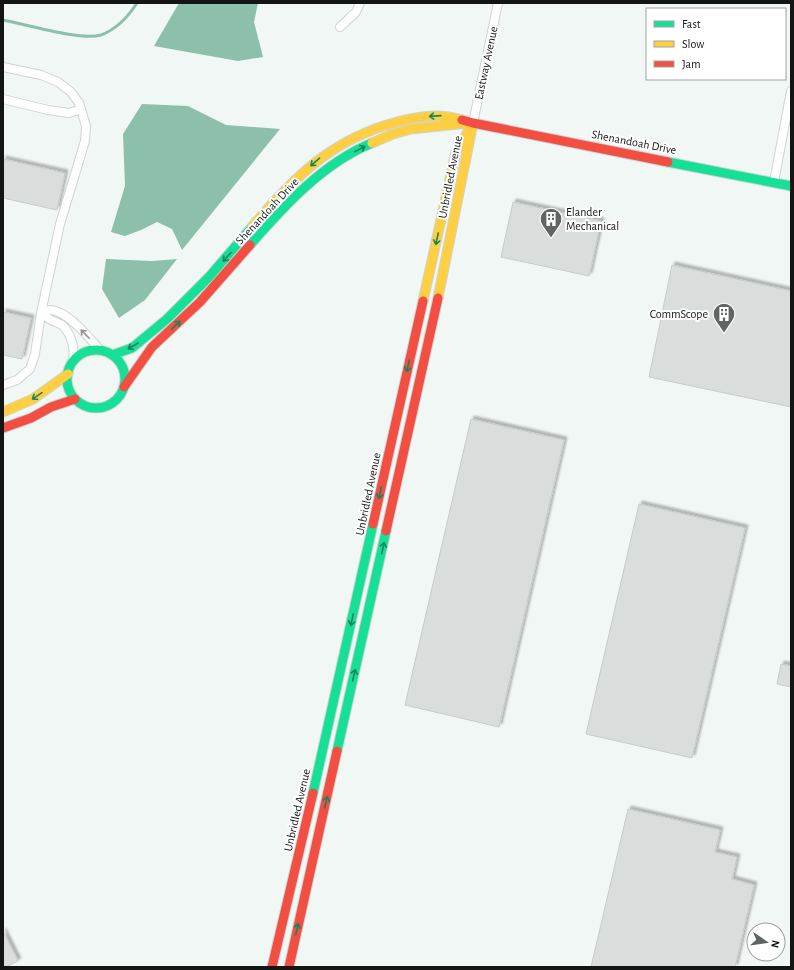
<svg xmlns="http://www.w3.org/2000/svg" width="794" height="970" font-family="'Alegreya Sans',sans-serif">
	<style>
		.water { fill: #8cc0ab }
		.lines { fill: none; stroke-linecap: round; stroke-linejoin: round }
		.stream { stroke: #8cc0ab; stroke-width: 3 }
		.building { fill: #d9dddb; stroke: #c7cbc9; filter: url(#shadow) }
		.street-casing { stroke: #cfd4d2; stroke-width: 10 }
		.fast-casing { stroke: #cfd4d2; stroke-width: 11 }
		.slow-casing { stroke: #cfd4d2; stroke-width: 11 }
		.jam-casing { stroke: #cfd4d2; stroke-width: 11 }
		.street { stroke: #fdfefd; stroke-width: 8 }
		.fast { stroke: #16e098; stroke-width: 9 }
		.slow { stroke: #ffcf43; stroke-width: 9 }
		.jam { stroke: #f24e42; stroke-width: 9 }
		.oneway { stroke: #14855d }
		.oneway2 { stroke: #939594 }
		.labels { text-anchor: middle; stroke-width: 4; stroke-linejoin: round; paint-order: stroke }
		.street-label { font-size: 12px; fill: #121514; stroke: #fff }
		.poi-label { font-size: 12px; fill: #121514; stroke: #fff; text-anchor: start }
	</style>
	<defs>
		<filter id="shadow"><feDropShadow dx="3" dy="-3" stdDeviation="1" flood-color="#0004"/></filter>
	</defs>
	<rect width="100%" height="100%" fill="#f1f7f4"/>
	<path class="water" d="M179 3H258L254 22 263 57 238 61 154 46Z
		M142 104 188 106 226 125 280 129 182 250 172 229 157 222 141 230 125 236 111 232 125 186 123 134Z
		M106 259 152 261 177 259 145 300 119 318 102 289Z"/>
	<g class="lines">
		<path class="stream" d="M3 20C25 24 81 41 101 35 117 29 128 17 137 3"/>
	</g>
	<path class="building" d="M3 159 65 173 57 210 3 198Z
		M513 202 601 221 589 276 501 257Z
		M672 265 791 291V407L649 377Z
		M3 312 31 318 22 359 3 355Z
		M471 419 564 440 499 727 405 705Z
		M639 504 745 528 692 758 586 734Z
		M781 664 791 666V687L777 684Z
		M628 809 720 830 715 852 737 857 732 879 754 885 735 967H591Z
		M3 931 18 961 6 967H3Z"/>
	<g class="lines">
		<g class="street-casing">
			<path id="street" d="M340 27 356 12 360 3
				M3 67 41 75 58 82 71 92 79 103 86 126 85 141 60 224 41 313 35 354 30 369 17 380 3 385
				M3 99 48 110 69 113 81 109
				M473 123 498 3
				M774 182 791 91
				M41 313C43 312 47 310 50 310 67 310 90 339 101 351
				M41 313C44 315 47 318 51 320 55 322 59 323 62 325 72 334 76 352 72 363"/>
		</g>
		<g class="fast-casing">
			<path id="fast" d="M668 162 791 186
				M250 245C284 206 323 163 372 143
				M67 379a29 29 0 1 1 58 0a29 29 0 1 1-58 0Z
				M112 355 132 348 167 319 209 277 252 227
				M337 751 386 531
				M313 793 373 524"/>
		</g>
		<g class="slow-casing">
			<path id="slow" d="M372 143 393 134 411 129 468 123
				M252 227C294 177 332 139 397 122 419 116 440 113 462 120
				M438 298 472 128
				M423 301 456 152 473 123
				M3 412 33 399 68 374"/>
		</g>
		<g class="jam-casing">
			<path id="jam" d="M462 120 473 123 668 162
				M124 387 152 347 200 302 250 245
				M3 428 31 418 51 407 75 399
				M373 524 423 301
				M386 531 438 298
				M272 967 313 793
				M289 967 337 751"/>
		</g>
		<use href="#street" class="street"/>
		<use href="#fast" class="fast"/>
		<use href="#slow" class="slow"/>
		<use href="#jam" class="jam"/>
	</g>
	<defs><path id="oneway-shaft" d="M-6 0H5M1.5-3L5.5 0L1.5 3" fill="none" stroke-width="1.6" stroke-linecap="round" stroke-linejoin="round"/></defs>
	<g class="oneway">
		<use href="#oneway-shaft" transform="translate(435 116) rotate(176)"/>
		<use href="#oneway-shaft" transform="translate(360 149) rotate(-27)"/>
		<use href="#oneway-shaft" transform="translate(315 162) rotate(139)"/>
		<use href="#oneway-shaft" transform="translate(437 239) rotate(102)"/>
		<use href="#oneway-shaft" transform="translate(227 257) rotate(132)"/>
		<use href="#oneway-shaft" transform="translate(176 325) rotate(-43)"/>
		<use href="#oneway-shaft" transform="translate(133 346) rotate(150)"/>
		<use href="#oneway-shaft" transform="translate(408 366) rotate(103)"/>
		<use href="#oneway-shaft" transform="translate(37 396) rotate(146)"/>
		<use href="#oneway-shaft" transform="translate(380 493) rotate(102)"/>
		<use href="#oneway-shaft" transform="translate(383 548) rotate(-77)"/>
		<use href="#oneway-shaft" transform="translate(352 620) rotate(102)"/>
		<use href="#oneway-shaft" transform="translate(354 675) rotate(-77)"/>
		<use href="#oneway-shaft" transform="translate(326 802) rotate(-77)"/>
		<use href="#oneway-shaft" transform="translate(297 929) rotate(-77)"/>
	</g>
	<use class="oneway2" href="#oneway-shaft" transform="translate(85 334) rotate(-134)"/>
	<defs>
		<g id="building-pin" transform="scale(1.15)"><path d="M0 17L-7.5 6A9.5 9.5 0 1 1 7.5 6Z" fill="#606462" stroke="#fff"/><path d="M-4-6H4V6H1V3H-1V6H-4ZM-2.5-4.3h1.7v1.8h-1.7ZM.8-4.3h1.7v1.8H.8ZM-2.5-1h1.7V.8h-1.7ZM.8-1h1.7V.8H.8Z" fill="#fff"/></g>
	</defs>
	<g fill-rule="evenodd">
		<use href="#building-pin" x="551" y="219"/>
		<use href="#building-pin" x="724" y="314"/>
	</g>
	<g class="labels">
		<g class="street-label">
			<text transform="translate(486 63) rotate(-78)" y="4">Eastway Avenue</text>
			<text transform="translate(634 142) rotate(11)" y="4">Shenandoah Drive</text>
			<text transform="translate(450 177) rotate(-79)" y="4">Unbridled Avenue</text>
			<text transform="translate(267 211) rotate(-47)" y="4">Shenandoah Drive</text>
			<text transform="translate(368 494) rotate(-78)" y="4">Unbridled Avenue</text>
			<text transform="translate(297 810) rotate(-77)" y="4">Unbridled Avenue</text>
		</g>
		<g class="poi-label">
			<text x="566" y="216">Elander<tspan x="566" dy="14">Mechanical</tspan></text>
			<text x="708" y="318" text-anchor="end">CommScope</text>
		</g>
	</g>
	<rect width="794" height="970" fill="none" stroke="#121514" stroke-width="8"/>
	<rect x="646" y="8" width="140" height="72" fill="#ffffff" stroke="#a0a1a1"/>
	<rect x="654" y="21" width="20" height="6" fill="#16e098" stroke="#a0a1a1"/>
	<text x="682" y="28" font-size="12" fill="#121514">Fast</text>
	<rect x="654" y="41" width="20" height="6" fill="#ffcf43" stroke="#a0a1a1"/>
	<text x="682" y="48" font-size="12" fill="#121514">Slow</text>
	<rect x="654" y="61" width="20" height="6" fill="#f24e42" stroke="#a0a1a1"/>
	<text x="682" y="68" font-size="12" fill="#121514">Jam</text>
	<g transform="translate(766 942) rotate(103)"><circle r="19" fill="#ffffff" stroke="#a0a1a1"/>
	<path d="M0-3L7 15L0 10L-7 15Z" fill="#606462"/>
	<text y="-6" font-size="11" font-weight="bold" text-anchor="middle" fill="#121514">N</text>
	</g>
</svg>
